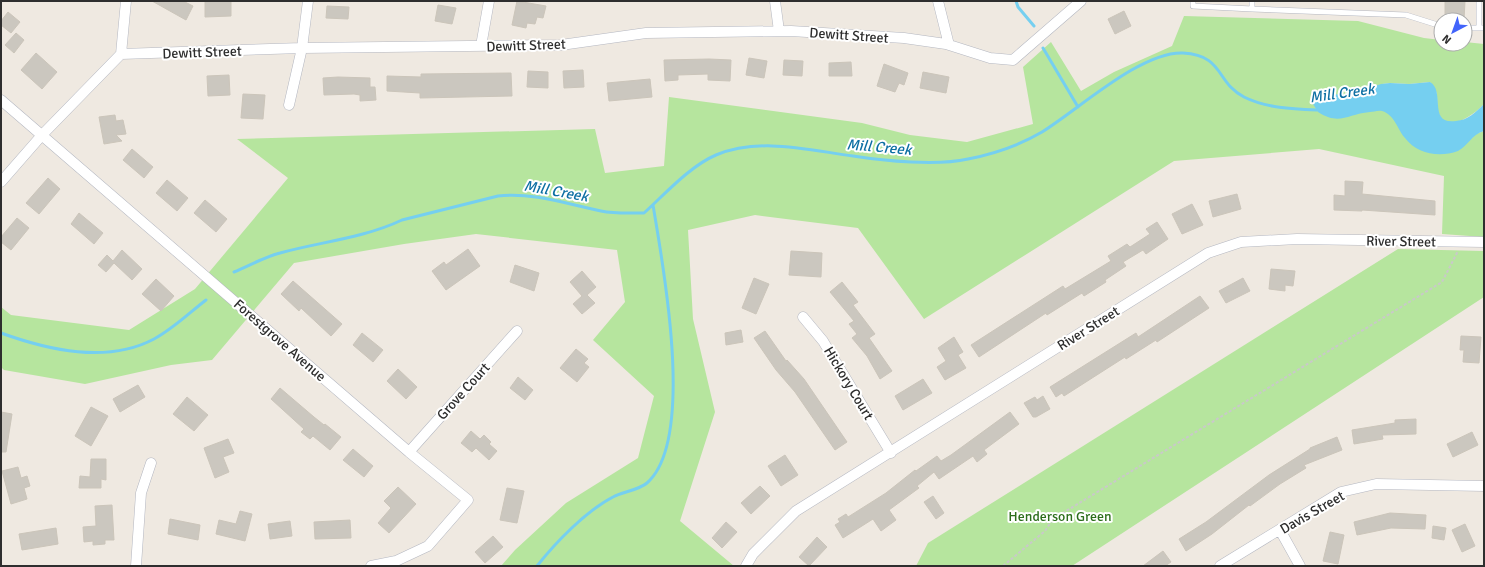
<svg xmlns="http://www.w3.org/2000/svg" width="1485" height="567" font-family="Signika,sans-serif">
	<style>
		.green { fill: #b6e59e }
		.water { fill: #75cff0 }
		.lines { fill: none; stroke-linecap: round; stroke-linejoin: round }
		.stream { stroke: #75cff0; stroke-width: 3 }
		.building { fill: #cbc7bf; stroke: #cbc5ba }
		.lane-casing { stroke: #b4b7c1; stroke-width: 6 }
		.street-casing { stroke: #b4b7c1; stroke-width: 11 }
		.path { stroke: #c9c9c9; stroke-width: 2; stroke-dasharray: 3 2; stroke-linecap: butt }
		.lane { stroke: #fff; stroke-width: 5 }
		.street { stroke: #fff; stroke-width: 10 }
		.labels { text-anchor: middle; stroke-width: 4; stroke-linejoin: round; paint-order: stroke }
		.street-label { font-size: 14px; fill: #2e2e2e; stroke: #fff }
		.park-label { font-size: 14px; fill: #2c6e1b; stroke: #fff }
		.water-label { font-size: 15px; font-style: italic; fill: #0d6fa3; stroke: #fff }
	</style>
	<rect width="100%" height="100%" fill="#efe9e1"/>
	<path class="green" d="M1184 16 1358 21 1424 38 1441 40V44H1465V42L1484 44V104C1476 113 1447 135 1439 114 1434 100 1442 95 1430 82L1409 84 1390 83 1382 84 1459 150 1476 134 1484 131V237L1442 234 1444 176 1319 149 1174 161 924 319 858 228 755 215 688 230 693 319 715 412 680 521 734 566H501L515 550 566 503 638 458 654 396 593 340 625 302 617 250 476 234 404 244 294 263 212 360 171 365 85 384 4 370 1 367V307L11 315 129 330 195 289 288 178 237 139 595 129 605 173 664 166 669 97 862 123 910 135 967 142 1033 124 1023 67 1051 42 1081 91 1114 72 1172 46Z
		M1398 249 1484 251V297L1072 566H916L928 543Z"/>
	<path class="water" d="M1430 82C1446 91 1427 125 1456 121 1468 120 1475 113 1484 104V131C1471 135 1468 146 1458 151 1439 158 1417 154 1405 138 1397 129 1395 115 1382 111 1378 110 1373 112 1370 112 1347 114 1340 126 1318 112L1313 104 1322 97 1331 94 1349 95 1381 84 1390 83 1409 84Z"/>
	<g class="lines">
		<path class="stream" d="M1016 1 1018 7 1034 26
			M1043 48 1078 107
			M234 272C249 266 264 257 280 253 320 242 364 238 402 220L498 196C533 192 567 204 601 211 615 214 630 213 644 213 665 194 690 166 716 155 760 137 808 150 853 156 885 161 937 166 968 159 993 154 1020 145 1042 132 1078 110 1141 51 1183 53 1224 55 1216 83 1244 97 1266 108 1292 109 1317 110L1318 108
			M1 333C48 350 107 364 154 339 173 329 189 313 206 300
			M537 566C556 542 586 511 613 497 622 492 639 490 647 483 696 440 663 265 653 205"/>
	</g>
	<path class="building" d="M152 1H183L193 6 186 20Z
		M205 1H231V16L205 17Z
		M517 1 546 6 543 18 537 17 535 24 527 23 526 28 512 25Z
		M1445 1H1465L1464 20H1445Z
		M438 5 456 8 452 24 435 21Z
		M327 6 349 7 348 19 326 18Z
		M1124 11 1131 26 1115 34 1108 19Z
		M8 12 20 22 11 33 1 25V21Z
		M16 33 24 40 14 53 5 45Z
		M36 53 57 72 42 89 21 70Z
		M749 58 767 61 764 78 746 75Z
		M709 59 731 60 730 81 708 80V74L678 75V80L665 81 664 60Z
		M784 60 803 61 802 76 783 75Z
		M851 62 852 76H829V63Z
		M884 64 908 73 904 85 899 83 895 92 877 86Z
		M583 70 584 87 564 88 563 71Z
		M528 71 548 72V88L527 87Z
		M923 72 949 77 946 93 920 88Z
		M511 73 512 96 420 98V93L387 91V76L421 77V74Z
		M229 75 230 95 208 96 207 76Z
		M338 77 370 78V87H375L376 100 360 101V95L354 94 324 95 323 78Z
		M650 79 652 97 609 101 607 83Z
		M243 94 265 95 263 119 241 118Z
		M115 115 116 121 123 120 126 134 116 135 122 141 104 144 99 117Z
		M132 149 153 167 144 178 123 160Z
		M48 178 60 189 39 214 26 203Z
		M167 180 188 198 177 211 156 193Z
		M1345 181 1363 182 1362 194 1435 201V215L1362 210V211L1334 210V195L1345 196Z
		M1237 194 1241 209 1213 217 1209 201Z
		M205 200 227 219 216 232 194 213Z
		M1192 204 1203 225 1182 234 1172 214Z
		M79 213 103 233 94 244 71 224Z
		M17 218 29 228 11 250 1 242V237Z
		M1157 222 1168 239 1146 254 1143 250 1123 262 1126 266 1105 280 1106 282 1084 296 1082 293 1047 315 1046 313 979 357 971 345 1063 286 1065 289 1111 261 1108 256 1127 244 1130 247 1150 234 1146 229Z
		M468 249 480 266 446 290 432 271 444 262 446 265Z
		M122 250 142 269 132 280 114 263 106 272 98 265 107 255 113 261Z
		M791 251 822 253 821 277 789 275Z
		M515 265 539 273 534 291 510 282Z
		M1271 269 1295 271 1293 286 1285 285V291L1269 289Z
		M582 271 596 287 587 295 595 303 582 314 573 304 582 296 570 282Z
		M754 278 769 284 756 314 742 308Z
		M1243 278 1250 291 1226 303 1219 291Z
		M156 279 174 296 161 311 142 294Z
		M293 281 342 324 331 336 301 308 299 311 281 294Z
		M842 282 858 302 853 305 875 334 869 338 892 371 880 379 867 356 852 338 857 334 849 324 854 321 830 292Z
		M1200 296 1209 308 1157 342 1156 340 1126 359 1125 357 1064 396 1062 393 1056 397 1050 387 1136 333 1138 337Z
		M741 330 743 342 726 345 725 333Z
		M765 331 786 361 787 360 804 379 847 442 835 450 795 392 776 370 754 338Z
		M362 333 383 350 373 362 353 345Z
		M1461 336 1481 337 1479 363 1463 362 1464 350H1460Z
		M954 337 963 352 958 355 966 368 945 380 937 367 946 361 938 348Z
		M576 349 588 359 584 363 589 367 577 382 560 368Z
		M398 369 417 387 406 399 387 381Z
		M518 377 533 390 525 400 510 388Z
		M923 379 932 393 903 410 895 396Z
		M138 385 145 397 120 412 113 399Z
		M280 388 314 417 324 425 325 424 341 437 330 450 313 436 310 439 301 432 304 429 271 399Z
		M1043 396 1050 409 1036 417H1033L1024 403 1035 397 1037 400Z
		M187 397 208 415 194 431 173 414Z
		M91 407 108 416 91 446 75 436Z
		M1 412 12 414 6 452H1Z
		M1010 412 1019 424 984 450 987 454 977 462 973 456 939 479 934 472 917 486 919 488 889 510 896 520 881 531 873 519 843 538 835 525 840 522 838 519 846 514 848 517 886 493 915 470 916 471 937 456 941 461 951 455Z
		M1416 419V434L1382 435 1383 439 1354 444 1352 430 1395 423V420Z
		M471 431 480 439 484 435 491 442 489 444 497 451 489 460 476 448 472 452 461 443Z
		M1472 432 1478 445 1453 457 1447 444Z
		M1337 437 1342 450 1304 465 1306 468 1280 484 1250 506 1249 505 1212 534 1186 551 1179 539 1206 522 1269 475 1310 449V448Z
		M228 439 234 453 223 457 229 472 215 478 204 448Z
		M353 449 373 466 364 477 343 460Z
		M785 455 798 475 781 486 768 466Z
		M91 459H106V480L101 479V488H79L80 476 90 477Z
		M18 467 21 478 27 476 30 486 24 488 27 499 11 504 2 471Z
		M760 486 770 496 751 514 741 503Z
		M398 487 416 504 389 533 378 523 391 508 384 501Z
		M507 488 524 491 517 523 500 520Z
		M933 496 944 513 936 519 924 502Z
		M112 505 114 540H105V544L93 545V541L84 542 83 527 96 526 95 506Z
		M240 511 252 514 245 541 216 534 219 520 236 524Z
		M1390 513 1426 515 1425 529 1391 528 1357 535 1354 522Z
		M170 519 200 525 198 540 168 534Z
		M350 520 351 538 315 539 314 522Z
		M290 521 292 536 270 539 268 524Z
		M726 522 737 532 722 548 712 538Z
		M1465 524 1475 546 1462 552 1452 530Z
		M1433 526 1446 528 1444 540 1432 538Z
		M56 528 58 544 22 550 19 534Z
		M1330 532 1344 535 1338 564 1323 561Z
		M493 536 503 547 485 563 475 552Z
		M817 537 827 547 809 566 799 557Z
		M1163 551 1171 562 1165 566H1143Z"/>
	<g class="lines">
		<g class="lane-casing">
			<path id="lane" d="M1193 1V6L1252 9
				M1252 1V9L1406 15 1441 26
				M1465 28H1484
				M1479 28V1"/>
		</g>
		<g class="street-casing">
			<path id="street" d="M775 1 779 31
				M938 1 949 45
				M481 46 489 1
				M121 54 126 1
				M1 100 409 452 468 500 428 546 396 561 371 566
				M289 105 302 48 308 1
				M1 182 42 135 121 54 302 48 561 45 646 33 791 31 904 38 946 44 990 58 1013 60 1081 1
				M803 317 823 341 891 453
				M409 452 517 331
				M1280 530 1300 566
				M136 566 141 493 151 463
				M746 566 753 554 796 511 1208 253 1241 242 1297 239 1484 242
				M1220 566 1341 492 1376 484 1484 486"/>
		</g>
		<path class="path" d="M1003 566 1045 531 1053 519 1442 282 1458 251"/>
		<use href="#lane" class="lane"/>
		<use href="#street" class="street"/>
	</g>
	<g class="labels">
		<g class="street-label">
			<text transform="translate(849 35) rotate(4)" y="5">Dewitt Street</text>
			<text transform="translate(526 45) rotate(-2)" y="5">Dewitt Street</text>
			<text transform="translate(202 52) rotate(-2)" y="5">Dewitt Street</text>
			<text transform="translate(1401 241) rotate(1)" y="5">River Street</text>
			<text transform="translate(1088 328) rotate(-32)" y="5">River Street</text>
			<text transform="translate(280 340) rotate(41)" y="5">Forestgrove Avenue</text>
			<text transform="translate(849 383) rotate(59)" y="5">Hickory Court</text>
			<text transform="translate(463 391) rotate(-48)" y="5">Grove Court</text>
			<text transform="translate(1312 512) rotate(-30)" y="5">Davis Street</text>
		</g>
		<g class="park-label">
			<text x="1060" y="521">Henderson Green</text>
		</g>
		<g class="water-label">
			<text transform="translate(1342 93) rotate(-8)" y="5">Mill Creek</text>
			<text transform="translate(879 147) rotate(5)" y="5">Mill Creek</text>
			<text transform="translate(556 191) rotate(10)" y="5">Mill Creek</text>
		</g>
	</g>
	<rect width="1485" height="567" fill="none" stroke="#2e2e2e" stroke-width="4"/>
	<g transform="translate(1453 32) rotate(221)"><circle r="19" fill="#ffffff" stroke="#ababab"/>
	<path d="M0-3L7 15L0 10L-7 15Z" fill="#4264fb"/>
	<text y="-6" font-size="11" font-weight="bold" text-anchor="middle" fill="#2e2e2e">N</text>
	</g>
</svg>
